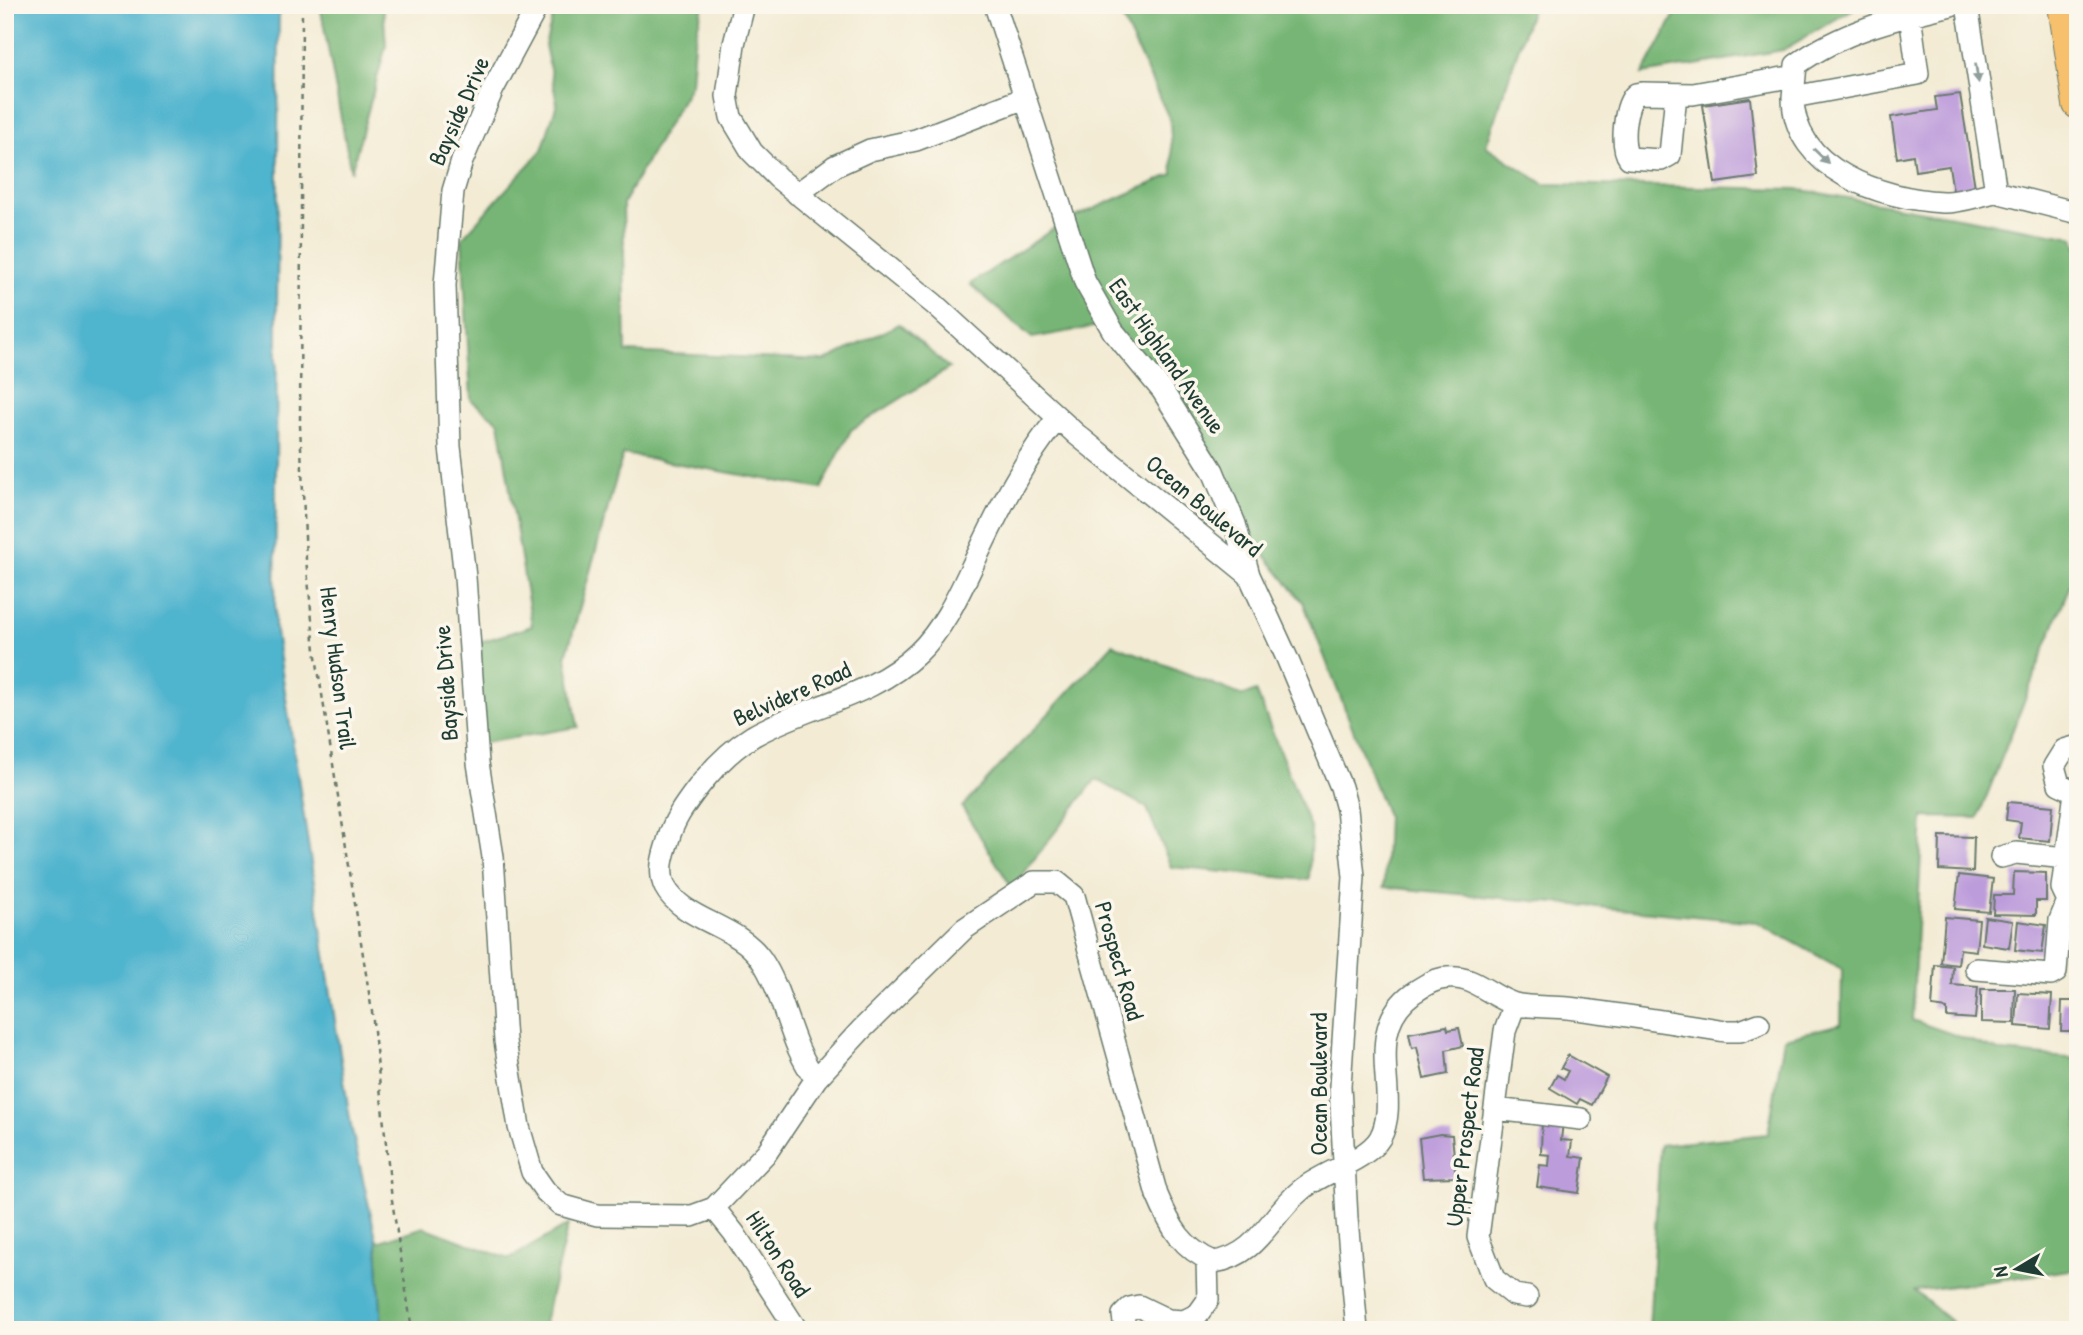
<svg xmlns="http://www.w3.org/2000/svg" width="2083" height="1335" font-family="'Patrick Hand',sans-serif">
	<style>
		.forest { fill: #76b575; stroke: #4a7954; stroke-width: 2 }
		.water { fill: #4fb4ce; stroke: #377881; stroke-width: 2 }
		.building { fill: #bd9cdb }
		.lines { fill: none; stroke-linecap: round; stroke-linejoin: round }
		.minor-casing { stroke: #697a6c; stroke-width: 24 }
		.highway-casing { stroke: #697a6c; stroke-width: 32 }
		.path { stroke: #697a6c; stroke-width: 2.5; stroke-dasharray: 5 5; stroke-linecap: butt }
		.minor { stroke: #fff; stroke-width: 21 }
		.highway { stroke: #f7c06c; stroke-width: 30 }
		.oneway { fill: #8f9e9a }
		.labels { text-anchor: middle; stroke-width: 7; stroke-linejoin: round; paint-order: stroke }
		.street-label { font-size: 24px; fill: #1f3d34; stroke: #fbf7ec }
	</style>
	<rect width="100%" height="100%" fill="#fbf7ec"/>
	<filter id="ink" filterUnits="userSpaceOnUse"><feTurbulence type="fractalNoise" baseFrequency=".0143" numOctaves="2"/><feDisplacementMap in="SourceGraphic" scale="14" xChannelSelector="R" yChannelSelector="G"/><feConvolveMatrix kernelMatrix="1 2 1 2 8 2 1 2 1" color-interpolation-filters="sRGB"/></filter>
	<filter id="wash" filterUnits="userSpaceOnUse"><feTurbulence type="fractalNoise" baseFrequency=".00686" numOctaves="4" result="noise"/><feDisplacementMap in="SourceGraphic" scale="28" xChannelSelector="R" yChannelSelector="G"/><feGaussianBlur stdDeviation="1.57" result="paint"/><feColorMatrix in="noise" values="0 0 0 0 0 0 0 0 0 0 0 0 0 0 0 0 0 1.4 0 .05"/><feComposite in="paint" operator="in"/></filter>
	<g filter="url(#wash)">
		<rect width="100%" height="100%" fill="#f3ebd4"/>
		<path class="forest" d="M320 5H383L386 46 351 172Z
			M556 5H703L694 42 691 84 623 203 626 352 825 361 899 324 949 368 851 430 821 489 623 454 566 657 578 727 477 744 467 646 532 626 499 422 471 400 462 238 542 150 557 103 545 45Z
			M1116 5H1533L1486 146 1544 184 1796 189 2074 237 2078 250V580L2070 585 1978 818 1923 817 1912 1020 2003 1052 2078 1059V1269L1915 1291 1961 1330H1649L1660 1145 1768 1134 1784 1038 1841 1024 1842 969 1757 922 1384 887 1387 816 1303 602 1226 508 1198 438 1104 325 1032 338 970 284 1064 222 1173 174 1170 120Z
			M1680 5H1860L1783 50 1643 74Z
			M1113 644 1243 696 1256 691 1311 830 1309 880 1171 867 1147 808 1096 779 1012 888 962 807Z
			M568 1225 544 1323 558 1330H382L377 1242 424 1227 509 1259Z"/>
		<path class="water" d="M5 5H279L275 626 351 1126 377 1242 382 1330H5Z"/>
		<g id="blocks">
			<path class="building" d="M1960 94 1975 187 1953 191 1949 166 1915 171 1913 155 1897 158 1891 117 1937 110 1935 97Z
				M1750 98 1758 177 1715 183 1703 105Z
				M2008 802 2053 806 2050 841 2019 838 2021 822 2006 820Z
				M1940 836 1974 837 1973 872 1939 870Z
				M2014 872 2046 873V901H2036V915L1993 914 1994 895H2013Z
				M1959 875 1993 879 1989 912 1955 909Z
				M1945 917 1979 920 1976 951 1960 949 1958 965 1941 963Z
				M1985 917 2013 921 2009 948 1982 944Z
				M2018 921 2046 925 2042 953 2015 950Z
				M1935 965 1953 967 1952 985 1978 987 1975 1019 1947 1017V1009L1932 1007Z
				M1981 989H2015L2014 1023 1981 1022Z
				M2018 993 2052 995 2050 1029 2016 1026Z
				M2062 1001H2078V1031H2061Z
				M1447 1026 1448 1030 1459 1028 1463 1046 1446 1050 1448 1074 1424 1079 1417 1047 1412 1048 1409 1033Z
				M1568 1055 1607 1077 1592 1105 1580 1099 1577 1104 1550 1088 1557 1075 1564 1079 1568 1071 1561 1068Z
				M1542 1119 1563 1122 1561 1140 1572 1141 1570 1156 1584 1158 1579 1193 1537 1187 1540 1165 1549 1166 1550 1155 1541 1154Z
				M1440 1134 1452 1135 1456 1177 1423 1178 1419 1138Z"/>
		</g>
	</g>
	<g filter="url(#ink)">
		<use href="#blocks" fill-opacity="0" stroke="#697a6c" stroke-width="2"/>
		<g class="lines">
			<g class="minor-casing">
				<path id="minor" d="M538 5 493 89 462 161 453 191 445 285 450 447 465 577 478 763 493 857 505 1041 519 1127 532 1172 546 1192 561 1205 597 1215 692 1216 714 1208 767 1152 816 1079 861 1030 964 929 1034 882H1057L1074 896 1157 1195C1170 1226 1182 1249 1214 1262 1258 1256 1270 1215 1301 1190 1321 1173 1367 1160 1380 1138 1403 1097 1360 1032 1413 993 1424 986 1433 979 1447 978 1475 975 1490 997 1515 1004 1531 1008 1551 1006 1568 1008 1620 1014 1673 1023 1726 1031H1740L1759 1024
					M744 5 734 44 727 96 731 117 752 152 778 178 934 304 1076 434 1249 575 1287 658 1341 787 1347 809 1354 877 1340 1086 1347 1219 1357 1330
					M995 5 1085 282 1113 331 1162 390 1213 471 1235 524 1249 575
					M1967 5 1996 192 2078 213
					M1910 15 1918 74 1793 97 1796 65C1842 31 1896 18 1951 5
					M1676 94 1670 155 1661 160 1629 158C1620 146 1624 104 1636 94L1643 93 1693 94 1795 76
					M1793 97C1793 170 1882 199 1943 202 1959 203 1979 195 1996 192
					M797 194 835 166 870 150 916 140 1025 98
					M2078 746 2064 750 2054 766 2059 784 2078 793
					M2001 857 2016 853 2066 858
					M2074 913 2062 888 2075 793
					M1976 969 2051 975 2056 972 2060 920 2067 903
					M1515 1004 1505 1031 1478 1237 1494 1279 1514 1295 1527 1297
					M816 1079C788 1043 786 996 761 959 737 924 683 921 665 887 658 872 663 856 668 841 673 821 684 806 696 790 712 769 730 750 753 736 807 705 871 698 918 653 946 626 961 589 978 554 1001 506 1024 459 1058 418
					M1495 1109 1581 1119
					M714 1208 734 1233 797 1330
					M1125 1330 1123 1315 1130 1308 1139 1306 1168 1320 1184 1321 1198 1314 1208 1300 1207 1259"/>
			</g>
			<g class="highway-casing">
				<path id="highway" d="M2063 5 2078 104"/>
			</g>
			<path class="path" d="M302 5 300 425 306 559 315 650 372 1012 392 1200 412 1330"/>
			<use href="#minor" class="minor"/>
			<use href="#highway" class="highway"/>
		</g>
		<defs><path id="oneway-solid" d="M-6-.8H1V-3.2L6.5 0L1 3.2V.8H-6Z" transform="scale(1.75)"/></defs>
		<g class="oneway">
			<use href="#oneway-solid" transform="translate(1977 73) rotate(81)"/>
			<use href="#oneway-solid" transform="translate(1821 156) rotate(44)"/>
		</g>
	</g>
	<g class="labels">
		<g class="street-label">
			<text transform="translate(459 111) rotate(-66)" y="8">Bayside Drive</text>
			<text transform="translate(1167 356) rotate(55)" y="8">East Highland Avenue</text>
			<text transform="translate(1204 506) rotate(40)" y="8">Ocean Boulevard</text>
			<text transform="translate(338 668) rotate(83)" y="8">Henry Hudson Trail</text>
			<text transform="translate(446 683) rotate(-94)" y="8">Bayside Drive</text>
			<text transform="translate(792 694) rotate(-24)" y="8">Belvidere Road</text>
			<text transform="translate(1119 961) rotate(74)" y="8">Prospect Road</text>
			<text transform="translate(1319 1084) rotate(-90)" y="8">Ocean Boulevard</text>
			<text transform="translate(1465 1137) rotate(-83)" y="8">Upper Prospect Road</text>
			<text transform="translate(778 1254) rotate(57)" y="8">Hilton Road</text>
		</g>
	</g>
	<rect width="2083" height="1335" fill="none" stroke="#fbf7ec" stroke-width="28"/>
	<g transform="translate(2017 1269) rotate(260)" stroke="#fbf7ec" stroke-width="5" paint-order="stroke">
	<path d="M0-5L12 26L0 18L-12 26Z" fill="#1f3d34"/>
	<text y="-10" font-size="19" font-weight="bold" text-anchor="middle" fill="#1f3d34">N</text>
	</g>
</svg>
